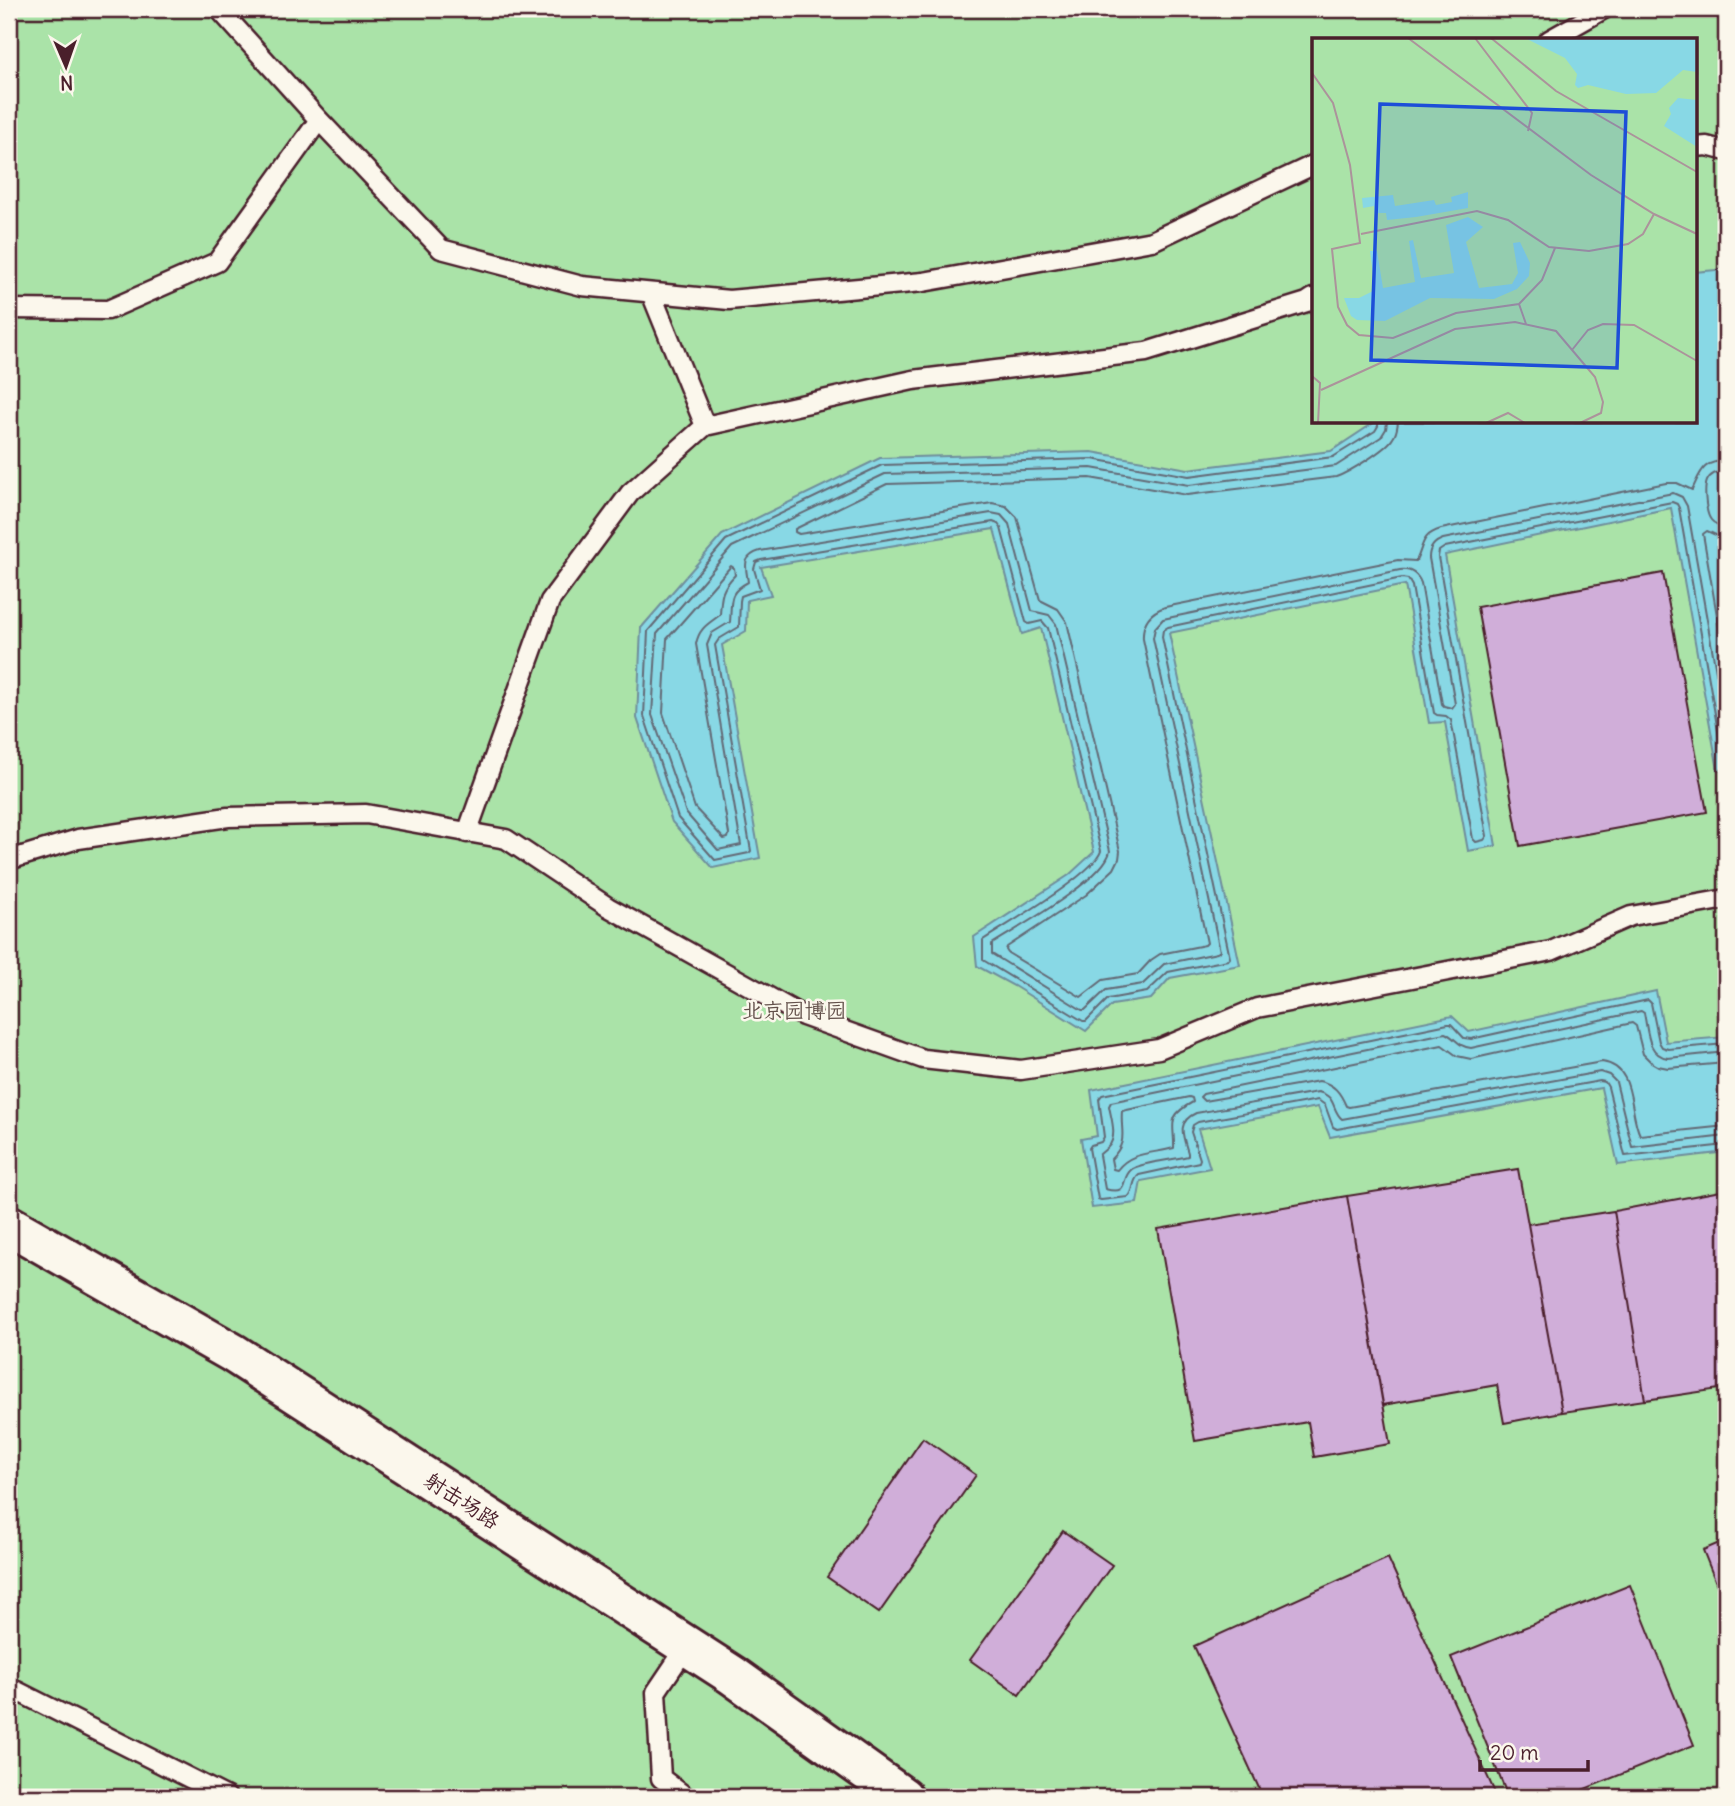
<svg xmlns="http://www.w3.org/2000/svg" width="1735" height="1806" font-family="Delius,'LXGW WenKai TC',sans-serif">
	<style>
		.green { fill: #aae3a8; stroke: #7a816a; stroke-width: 2; fill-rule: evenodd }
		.water { fill: #88d8e5; stroke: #6f8e9b; stroke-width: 2 }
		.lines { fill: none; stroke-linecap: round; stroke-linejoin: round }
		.shore { stroke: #636975; stroke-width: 2 }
		.building { fill: #d0aed9; stroke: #4a1f2b; stroke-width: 2 }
		.service-casing { stroke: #4a1f2b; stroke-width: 23 }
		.tertiary-casing { stroke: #4a1f2b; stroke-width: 44 }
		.service { stroke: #fbf7ec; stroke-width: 18 }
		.tertiary { stroke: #fbf7ec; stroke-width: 38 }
		.labels { text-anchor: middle; stroke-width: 5; stroke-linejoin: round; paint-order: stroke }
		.park-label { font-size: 21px; fill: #62504a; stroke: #fbf7ec }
		.street-label { font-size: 21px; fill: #4a1f2b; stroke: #fbf7ec }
		.inset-road { fill: none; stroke: #ac939b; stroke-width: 2 }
		.view { fill: #1d4ed8; fill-opacity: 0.15; stroke: #1d4ed8; stroke-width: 3.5 }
		.inset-edge { fill: none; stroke: #4a1f2b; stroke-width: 3.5 }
	</style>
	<rect width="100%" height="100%" fill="#eee1e6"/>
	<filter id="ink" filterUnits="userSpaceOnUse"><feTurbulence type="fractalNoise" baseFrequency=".0143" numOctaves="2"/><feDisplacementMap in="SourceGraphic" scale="14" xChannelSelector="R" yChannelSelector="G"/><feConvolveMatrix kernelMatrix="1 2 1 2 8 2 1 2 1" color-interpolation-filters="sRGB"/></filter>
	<g filter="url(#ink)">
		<path class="green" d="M9 9H1726V1797H9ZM1313 40H1695V422H1313Z"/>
		<path class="water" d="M1726 269V487L1720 488 1726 531V769L1718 770 1671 508 1445 555 1496 846 1468 851 1445 722 1429 723 1405 585 1169 633 1240 965 1170 978 1151 999 1112 1005 1086 1031 1014 986 977 966 974 937 1069 875 1094 852 1041 628 1022 634 994 529 761 567 771 595 747 600 746 631 722 645 760 858 713 868 672 822 637 718 641 628 722 535 880 458 1092 452 1188 469 1331 451 1375 422H1695V272Z
			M1656 991 1666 1042 1726 1037V1152L1618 1165 1601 1088 1330 1137 1318 1107 1198 1129 1210 1168 1141 1181 1137 1203 1092 1208 1081 1139 1097 1136 1091 1090 1452 1016 1469 1032Z"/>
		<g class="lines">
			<path class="shore" d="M1378 422V426L1375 431 1333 457 1189 476 1092 459 882 465 726 540 648 631 644 716 678 818 715 860 749 853 751 851 715 645 719 639 739 627 740 601 741 596 760 589 754 569 756 562 761 560 993 522 998 524 1001 528 1026 622 1029 624 1042 621 1048 628 1101 851C1093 875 1007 924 983 940V960L1083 1021H1086L1108 999 1147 992 1168 972 1228 960 1230 958 1162 637 1163 630 1168 627 1402 578 1408 579 1412 586 1434 713 1437 715 1446 716 1451 720 1473 839 1476 842 1484 840 1487 836 1438 557 1439 551 1445 547 1672 502 1677 504 1679 508 1723 760 1726 762
				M1387 422 1386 429 1381 437 1336 466 1189 485 1091 468 885 474 732 547 657 634 652 715 686 813 718 850 741 845 707 645 712 633 730 622C732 601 727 593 748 582 746 567 741 557 760 551L991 513 1001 515 1009 524 1032 611 1049 615 1056 624 1110 851C1105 879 1017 928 992 944V954L1082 1010H1085L1106 990 1143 984 1164 964 1217 953 1220 951 1153 638 1155 628 1163 619 1400 570C1410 569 1417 573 1421 583L1442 704 1444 706 1452 708 1455 704 1429 558C1429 548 1434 542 1443 539L1673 493 1682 497 1687 506 1726 728
				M1398 422C1397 428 1397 433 1393 438 1387 449 1348 473 1336 477L1187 495 1090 478 887 484 795 529V532L799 534 992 503 1006 506 1017 517 1040 600 1058 609 1067 622 1120 851 1119 859 1114 869 1086 895 1007 947 1006 950 1008 953 1081 997 1103 980 1138 974 1151 960 1160 954 1205 945 1207 943 1143 639C1142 623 1150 612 1165 607L1398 560 1416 561C1424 546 1420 535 1441 529L1666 483H1677L1692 490C1701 472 1702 461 1726 461
				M1726 471C1704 472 1704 486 1706 504 1707 509 1707 515 1711 520 1715 525 1720 526 1726 526
				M1726 537 1718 536 1707 531 1703 534 1726 668
				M731 566 734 568 735 575C721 589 721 596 720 615 708 624 699 628 696 644L729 834 728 838 724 839 695 808 663 713 667 639Z
				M1726 1044 1668 1049 1662 1047 1659 1042 1651 1003 1648 1000 1471 1039 1464 1038 1451 1024H1448L1102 1095 1099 1099 1104 1137 1101 1142 1091 1145 1089 1148 1098 1199 1101 1200 1128 1197C1135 1192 1131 1181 1139 1175L1199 1162 1200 1159 1191 1132 1193 1125 1198 1122 1318 1100 1325 1105 1333 1127 1337 1129 1600 1081 1605 1082 1608 1087 1625 1156 1726 1145
				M1726 1052 1668 1058C1647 1055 1648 1031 1644 1013L1641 1011 1471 1048C1458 1047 1455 1037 1445 1033L1111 1102 1109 1106C1111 1118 1118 1137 1108 1147 1105 1150 1102 1152 1099 1155L1105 1189C1131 1196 1119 1179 1132 1169 1141 1162 1174 1160 1188 1156V1153C1183 1136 1176 1122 1196 1113L1318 1092C1337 1096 1331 1110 1342 1119L1600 1072 1609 1075 1616 1082 1632 1147 1726 1136
				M1726 1063 1668 1068 1658 1066 1651 1062 1643 1054 1636 1026 1632 1023 1471 1059 1457 1056 1442 1045 1203 1094 1200 1097 1204 1101 1319 1081C1334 1084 1340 1092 1346 1106L1349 1107 1602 1062C1637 1067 1628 1111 1640 1135L1726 1126
				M1189 1097 1192 1098 1193 1102C1165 1117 1175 1124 1174 1148 1153 1154 1131 1151 1117 1170L1113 1169 1111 1159C1129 1141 1120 1132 1122 1111Z"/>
		</g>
		<path class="building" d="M1663 573 1707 812 1520 846 1477 607Z
			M1518 1169 1562 1412 1504 1423 1497 1385 1383 1405 1347 1196Z
			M1726 1190V1388L1645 1400 1614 1211Z
			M1347 1196 1390 1444 1314 1457 1308 1422 1195 1441 1158 1229Z
			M1614 1211 1645 1400 1562 1412 1528 1224Z
			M923 1438 976 1475 879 1613 827 1577Z
			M1063 1531 1112 1565 1019 1695 970 1660Z
			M1726 1540V1608L1703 1550Z
			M1388 1558 1496 1795 1492 1797H1263L1194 1646Z
			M1630 1585 1694 1745 1565 1797H1508L1451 1657Z"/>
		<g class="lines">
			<g class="service-casing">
				<path id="service" d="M219 9 319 120 441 249 582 286 729 300 923 282 1152 241 1313 165
					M1549 40 1604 9
					M1695 147 1707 146 1726 151
					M651 293 705 426
					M9 309 108 310 217 262 319 120
					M467 833 550 601 630 493 705 426 913 380 1146 352 1307 302 1313 298
					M9 860 78 839 228 817 366 814 506 839 608 907 803 1016 923 1059 1021 1070 1159 1049 1257 1008 1551 951 1631 916 1726 899
					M9 1687 227 1797
					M686 1797 661 1778 656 1692 687 1646"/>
			</g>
			<g class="tertiary-casing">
				<path id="tertiary" d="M9 1225 233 1353 732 1675 903 1797"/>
			</g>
			<use href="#service" class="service"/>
			<use href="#tertiary" class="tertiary"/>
		</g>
	</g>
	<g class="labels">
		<g class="park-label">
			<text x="794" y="1018">北京园博园</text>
		</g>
		<g class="street-label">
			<text transform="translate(462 1501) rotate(33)" y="7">射击场路</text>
		</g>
	</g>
	<g transform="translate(1312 38)">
		<rect width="385" height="385" fill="#eee1e6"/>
		<path d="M385 0V385H0V1Z" fill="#aae3a8"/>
		<path d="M385 0V34L371 32 344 55 314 56 276 47 266 50 263 47 265 36 253 20 215 1ZM366 60 385 62V109L352 88 359 76 357 70ZM156 154V170L104 179 75 182 74 175H63L62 168 51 170 50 160 81 157 83 168 122 162 124 167 140 164 139 159ZM156 179 171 189 154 204 167 250 200 246 206 235 201 205 208 204 218 225 217 238 205 251 182 261 118 260 73 283 45 282 39 278 32 260H47L63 252 58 213H65L71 250 103 244 97 203 101 202 109 240 142 235 134 187Z" fill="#88d8e5"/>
		<path class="inset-road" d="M96 0 279 137 342 176 385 196M163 0 220 75 216 93M179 0 244 53 385 134M0 35 21 65 38 127 48 205 20 211 26 269 35 287 47 297 81 300 144 275 207 266 230 242 243 210M49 196 165 173 196 182 237 209 277 213 316 206 331 196 342 176M207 266 214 286M260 312 276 292 291 286 322 287 385 323M0 338 8 345 6 385M9 352 143 291 203 284 244 293 283 339 291 364 289 375 268 385M174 385 196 375 213 385"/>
		<path class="view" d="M68 66 314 74 305 330 59 322Z"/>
		<rect width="385" height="385" class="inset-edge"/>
	</g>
	<rect width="1735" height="1806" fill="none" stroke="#fbf7ec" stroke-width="35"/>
	<rect x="18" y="18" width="1700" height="1771" fill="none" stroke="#4a1f2b" stroke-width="2.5" filter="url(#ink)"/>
	<g transform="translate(66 66) rotate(178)" stroke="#fbf7ec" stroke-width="5" paint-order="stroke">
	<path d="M0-5L12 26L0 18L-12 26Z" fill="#4a1f2b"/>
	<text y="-10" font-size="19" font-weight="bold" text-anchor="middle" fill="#4a1f2b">N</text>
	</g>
	<path d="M1480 1760v10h108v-10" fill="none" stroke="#4a1f2b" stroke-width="3.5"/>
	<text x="1490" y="1760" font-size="21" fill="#4a1f2b" stroke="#fbf7ec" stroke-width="5" paint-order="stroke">20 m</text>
</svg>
